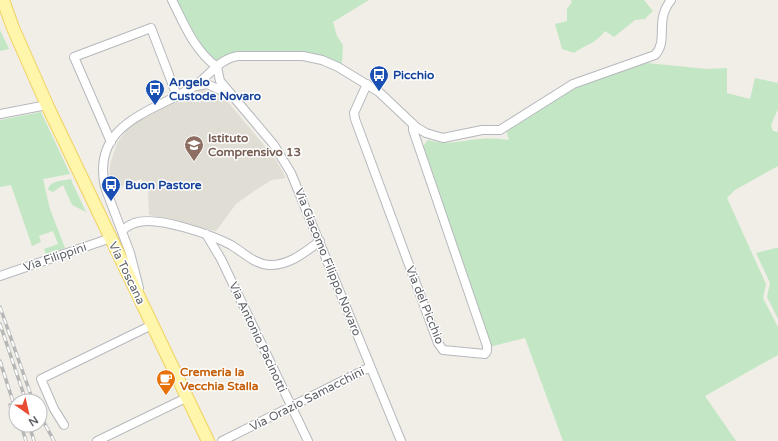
<svg xmlns="http://www.w3.org/2000/svg" width="778" height="441" font-family="'Varela Round',sans-serif">
	<style>
		.education { fill: #e0ddd4 }
		.green { fill: #c3e7c5 }
		.lines { fill: none; stroke-linecap: round; stroke-linejoin: round }
		.street-casing { stroke: #b6b8bd; stroke-width: 10 }
		.primary-casing { stroke: #f1d15e; stroke-width: 14 }
		.street { stroke: #fff; stroke-width: 8 }
		.primary { stroke: #fff6ac; stroke-width: 12 }
		.rail-casing { stroke: #b6b7b7; stroke-width: 3.5 }
		.rail { stroke: #fff; stroke-width: 2; stroke-dasharray: 6; stroke-linecap: butt }
		.labels { text-anchor: middle; stroke-width: 3; stroke-linejoin: round; paint-order: stroke }
		.transit-label { font-size: 12px; font-weight: bold; fill: #164399; stroke: #fff; text-anchor: start }
		.education-label { font-size: 12px; font-weight: bold; fill: #785e54; stroke: #fff; text-anchor: start }
		.street-label { font-size: 12px; fill: #5e6166; stroke: #fff }
		.food-label { font-size: 12px; font-weight: bold; fill: #c56008; stroke: #fff; text-anchor: start }
	</style>
	<rect width="100%" height="100%" fill="#f0eee6"/>
	<path class="education" d="M201 90 214 91 224 97 276 160 286 178 272 180 257 189 236 204 216 231 149 215 148 190 141 179 114 189 109 181 110 165 117 143 127 130 141 119Z"/>
	<path class="green" d="M174 0H369L333 22 337 36 343 45 342 63 259 53 227 57 207 63Z
		M571 0H644L653 11 645 19 635 20 614 37 605 31C594 45 588 43 574 53L562 49 555 24 567 21V9L572 2Z
		M0 30 9 49 0 51Z
		M647 63 707 69 727 68V93L750 99 755 78 778 83V109L771 125 773 131 778 132V166L735 190 727 198 766 284 763 298 778 327V355L705 396 736 441H563L525 338 489 347 421 149 428 140C444 145 455 142 471 140 484 138 496 138 509 140L506 130 570 88 615 72Z
		M41 112 70 174 43 179 50 209 65 248 46 255 44 249 58 244 53 231 39 236 41 242 32 246 11 185 0 187V120Z
		M71 179 72 182 86 212 72 205 63 185 53 192 48 190C50 180 62 181 71 179Z
		M776 248H778V319L767 297 770 283 756 253Z"/>
	<g class="lines">
		<g class="street-casing">
			<path id="street" d="M172 0C184 24 194 50 217 67
				M217 67 220 81 226 88 274 145 291 173 401 441
				M367 84 354 113 355 119 438 343 443 350 485 354 487 351V346L413 130V124
				M196 86 207 84 227 93
				M0 114 47 105
				M111 142 74 57 151 28 177 96
				M122 230C126 228 130 224 135 223 156 215 212 235 231 245 243 252 254 264 269 265 289 266 305 252 320 241
				M206 234 221 259 308 441
				M0 276 111 238
				M139 288 130 253 105 187C91 123 153 112 193 87 209 77 218 59 238 56H303L322 60 338 67 379 92 416 127 426 133 443 138 482 130H500L573 84 655 55C669 40 654 21 671 0
				M64 425 54 409 41 379 152 325
				M97 441 188 397
				M222 441 370 367"/>
		</g>
		<g class="primary-casing">
			<path id="primary" d="M3 0 13 28 47 105 208 441"/>
		</g>
		<use href="#street" class="street"/>
		<use href="#primary" class="primary"/>
		<g class="rail-casing">
			<path id="rail" d="M0 307 33 401
				M0 324 26 401
				M0 361 16 411
				M10 405 16 424
				M40 415 54 441
				M21 425 26 441
				M29 425 34 441"/>
		</g>
		<use href="#rail" class="rail"/>
	</g>
	<defs>
		<g id="bus-pin" transform="scale(1)"><path d="M0 17L-7.5 6A9.5 9.5 0 1 1 7.5 6Z" fill="#1a4fb4" stroke="#fff"/><path d="M-5-6H5V4H4V6H2V4H-2V6H-4V4H-5ZM-3.5-4V0h7V-4ZM-3.5 1.2v1.5H-2V1.2ZM2 1.2v1.5H3.5V1.2Z" fill="#fff"/></g>
		<g id="school-pin" transform="scale(1)"><path d="M0 17L-7.5 6A9.5 9.5 0 1 1 7.5 6Z" fill="#8d6e63" stroke="#fff"/><path d="M0-5L7-2L0 1L-7-2ZM-4 1L0 2.5L4 1V4Q0 6-4 4Z" fill="#fff"/></g>
		<g id="cafe-pin" transform="scale(1)"><path d="M0 17L-7.5 6A9.5 9.5 0 1 1 7.5 6Z" fill="#e8710a" stroke="#fff"/><path d="M-5.5-4.5H6V0H3Q3 3.5 0 3.5H-2.5Q-5.5 3.5-5.5 0ZM3-3.2v2h1.7v-2ZM-6 4.5H4V6H-6Z" fill="#fff"/></g>
	</defs>
	<g fill-rule="evenodd">
		<use href="#bus-pin" x="379" y="75"/>
		<use href="#bus-pin" x="155" y="89"/>
		<use href="#school-pin" x="194" y="145"/>
		<use href="#bus-pin" x="111" y="185"/>
		<use href="#cafe-pin" x="166" y="379"/>
	</g>
	<g class="labels">
		<g class="transit-label">
			<text x="393" y="79">Picchio</text>
			<text x="169" y="86">Angelo<tspan x="169" dy="14">Custode Novaro</tspan></text>
			<text x="125" y="189">Buon Pastore</text>
		</g>
		<g class="education-label">
			<text x="208" y="142">Istituto<tspan x="208" dy="14">Comprensivo 13</tspan></text>
		</g>
		<g class="street-label">
			<text transform="translate(55 257) rotate(-19)" y="4">Via Filippini</text>
			<text transform="translate(328 262) rotate(68)" y="4">Via Giacomo Filippo Novaro</text>
			<text transform="translate(127 273) rotate(64)" y="4">Via Toscana</text>
			<text transform="translate(425 305) rotate(68)" y="4">Via del Picchio</text>
			<text transform="translate(258 337) rotate(65)" y="4">Via Antonio Pacinotti</text>
			<text transform="translate(307 399) rotate(-27)" y="4">Via Orazio Samacchini</text>
		</g>
		<g class="food-label">
			<text x="180" y="376">Cremeria la<tspan x="180" dy="14">Vecchia Stalla</tspan></text>
		</g>
	</g>
	<g transform="translate(28 413) rotate(146)"><circle r="19" fill="#ffffff" stroke="#bfc0c2"/>
	<path d="M0-3L7 15L0 10L-7 15Z" fill="#e94c33"/>
	<text y="-6" font-size="11" font-weight="bold" text-anchor="middle" fill="#5e6166">N</text>
	</g>
</svg>
